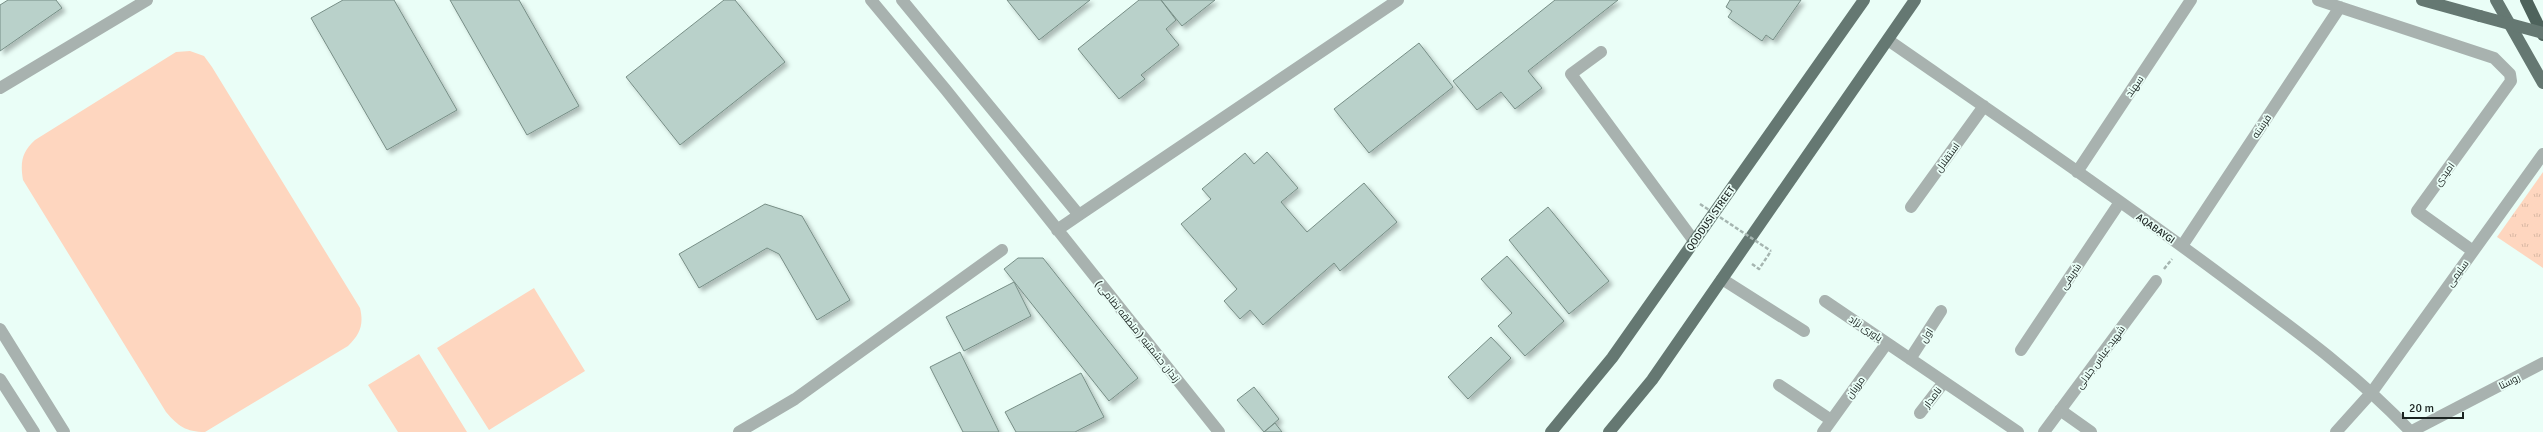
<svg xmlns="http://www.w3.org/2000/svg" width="2543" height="432" font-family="Signika,Cairo,sans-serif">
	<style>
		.green { fill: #fed6bf }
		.park { fill: url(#park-tufts) }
		.building { fill: #b9d1ca; stroke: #778e86; filter: url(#shadow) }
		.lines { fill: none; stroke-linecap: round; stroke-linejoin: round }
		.path { stroke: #a5b5b0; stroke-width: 2.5; stroke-dasharray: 4 2; stroke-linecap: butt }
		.minor { stroke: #a8b2af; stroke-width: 12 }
		.major { stroke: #657872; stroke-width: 12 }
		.highway { stroke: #4e635c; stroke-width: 12 }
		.path-bridge { stroke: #a5b5b0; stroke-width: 2.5; stroke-dasharray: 4 2; stroke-linecap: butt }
		.major-bridge { stroke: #657872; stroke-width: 12 }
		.labels { text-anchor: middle; stroke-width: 3.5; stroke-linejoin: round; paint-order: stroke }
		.street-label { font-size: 10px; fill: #1b2421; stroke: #eafef7 }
	</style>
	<defs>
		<pattern id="park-tufts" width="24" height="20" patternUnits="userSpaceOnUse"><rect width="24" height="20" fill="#fed6bf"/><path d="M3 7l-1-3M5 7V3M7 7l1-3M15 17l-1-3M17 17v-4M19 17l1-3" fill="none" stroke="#d9b8a4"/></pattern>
		<filter id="shadow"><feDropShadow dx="3.5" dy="3.5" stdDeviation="2" flood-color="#0004"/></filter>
	</defs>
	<rect width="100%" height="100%" fill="#eafef7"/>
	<path class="green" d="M190 51 204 56 212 67 360 308C364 325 360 334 348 346L205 432C186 432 178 426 166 412L23 180C20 162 22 152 35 140L176 52Z
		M534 288 585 371 489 430 437 348Z
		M419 354 467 432H398L368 385Z"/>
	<path class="park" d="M2543 172V268L2497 237Z"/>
	<path class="building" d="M8 0H56L62 8 0 51V5Z
		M343 0H394L457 110 387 150 311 18Z
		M450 0H519L579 106 527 135Z
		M724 0H735L785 62 680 145 626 77Z
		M1007 0H1090L1039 40Z
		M1139 0H1161L1176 20 1166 29 1179 45 1141 75 1145 79 1119 99 1078 49Z
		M1161 0H1215L1182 26Z
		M1555 0H1618L1528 71 1542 88 1515 109 1501 92 1477 110 1453 81Z
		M1730 0H1801L1773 40 1766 35 1762 41 1728 17 1732 11 1726 7Z
		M1419 43 1453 87 1369 153 1334 109Z
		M1267 152 1298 188 1281 202 1307 232 1364 183 1397 222 1340 271 1334 263 1263 325 1250 310 1240 319 1224 301 1237 289 1181 224 1211 199 1202 189 1245 153 1254 164Z
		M765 204 802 216 850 300 817 320 779 254 767 248 699 288 679 254Z
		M1548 207 1609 281 1569 314 1509 240Z
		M1507 256 1564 321 1525 356 1498 326 1512 313 1481 279Z
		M1018 258H1043L1138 378 1109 401 1004 269Z
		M1014 282 1031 316 964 351 946 317Z
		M1491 337 1511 358 1468 399 1448 377Z
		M960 352 999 432H963L930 367Z
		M1081 373 1104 417 1075 432H1016L1005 412Z
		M1254 387 1279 419 1264 432 1237 400Z
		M1275 423 1282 432H1264Z"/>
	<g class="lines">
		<path class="path" d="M1752 264 1759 269 1771 251
			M2164 269 2172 259"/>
		<path class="minor" d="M871 0 946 90 1219 432
			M902 0 1079 215 1057 230
			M2318 0 2494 58 2510 74 2511 81 2417 211 2473 251
			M1888 40C2002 119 2118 198 2229 281 2292 328 2357 374 2411 432
			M1601 52 1571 74 1694 241
			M0 88 147 0
			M2077 172 2191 0
			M1911 207 1984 106
			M1079 215 1398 0
			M2182 246 2340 7
			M1722 279 1804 331
			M1825 301 2018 432
			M0 329 64 432
			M2021 350 2120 202
			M1910 359 1941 311
			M0 379 34 432
			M1779 385 1831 420
			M2060 410 2091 432
			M1920 413 1944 382
			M739 432 795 399 1002 250
			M1823 432 1887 343
			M2044 432 2156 281
			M2336 432 2372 392 2543 154
			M2410 432 2543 363"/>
		<path class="major" d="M2422 0 2480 16
			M2496 0 2543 83
			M1551 432 1612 358 1864 0
			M1609 432 1652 380 1915 0"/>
		<path class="highway" d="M2526 0 2543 35"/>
		<path class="path-bridge" d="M1700 204 1771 251"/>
		<path class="major-bridge" d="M2480 16 2543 33"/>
	</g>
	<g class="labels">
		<g class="street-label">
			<text transform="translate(2134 86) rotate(-56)" y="4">سهند</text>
			<text transform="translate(2261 126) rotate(-56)" y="4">فرشته</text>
			<text transform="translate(1947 157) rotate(-54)" y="4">استقلال</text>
			<text transform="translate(2444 174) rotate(-54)" y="4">امیدی</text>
			<text transform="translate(1710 218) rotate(-55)" y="4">QODDUSI STREET</text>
			<text transform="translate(2156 228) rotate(35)" y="4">AQABAYGI</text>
			<text transform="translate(2457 273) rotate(-54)" y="4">سلیمی</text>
			<text transform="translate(2070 276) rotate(-56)" y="4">شریفی</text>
			<text transform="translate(1866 328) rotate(34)" y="4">یاوری نژاد</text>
			<text transform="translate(1138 331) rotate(51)" y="4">زندان حشمتیه ( منطقه نظامی )</text>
			<text transform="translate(1926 335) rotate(-57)" y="4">اول</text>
			<text transform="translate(2100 357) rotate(-54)" y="4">شهید عباس جلالی</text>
			<text transform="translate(2509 381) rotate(-27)" y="4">روستا</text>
			<text transform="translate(1855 387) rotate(-54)" y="4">مرزبان</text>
			<text transform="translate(1932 397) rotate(-53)" y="4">نامدار</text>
		</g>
	</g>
	<path d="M2403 412v6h60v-6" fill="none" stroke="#1b2421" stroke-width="2"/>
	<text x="2409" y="412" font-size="12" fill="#1b2421" stroke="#eafef7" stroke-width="3" paint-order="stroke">20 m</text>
</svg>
